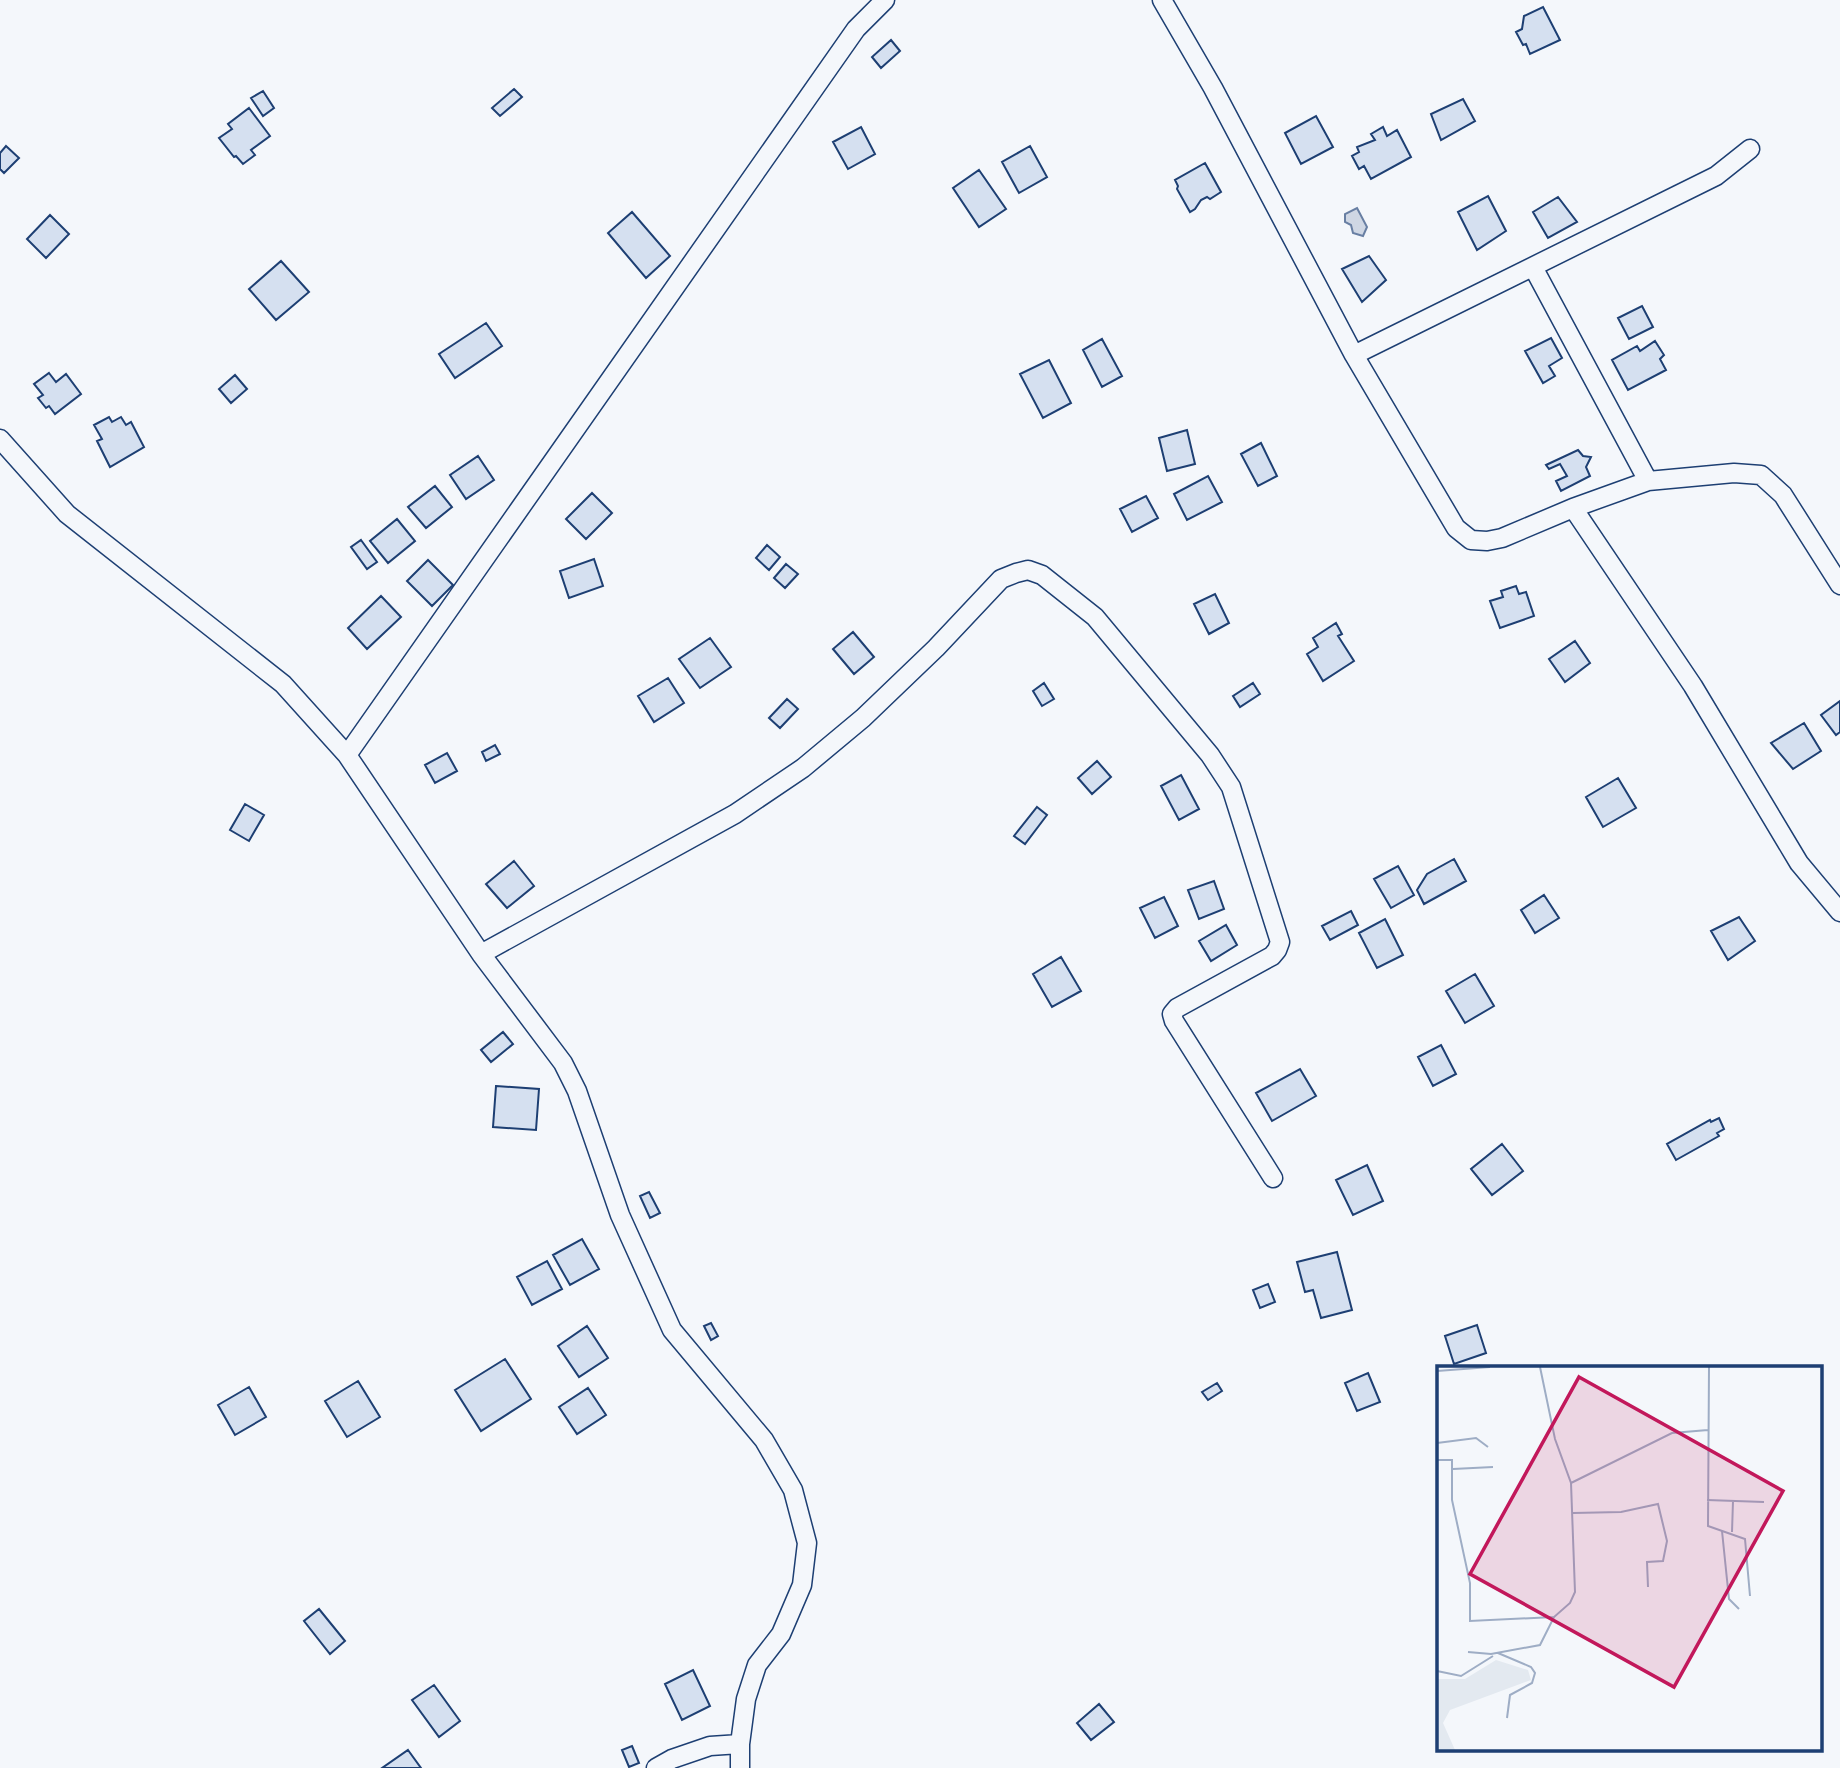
<svg xmlns="http://www.w3.org/2000/svg" width="1840" height="1768" font-family="Inter,sans-serif">
	<style>
		.water { fill: #cfd7e4; stroke: #687fa3; stroke-width: 2 }
		.building { fill: #d5e0f0; stroke: #1d3f73; stroke-width: 2 }
		.lines { fill: none; stroke-linecap: round; stroke-linejoin: round }
		.minor-casing { stroke: #1d3f73; stroke-width: 21 }
		.minor { stroke: #f4f7fb; stroke-width: 18 }
		.inset-road { fill: none; stroke: #9eadc5; stroke-width: 2 }
		.view { fill: #c2185b; fill-opacity: 0.15; stroke: #c2185b; stroke-width: 3.5 }
		.inset-edge { fill: none; stroke: #1d3f73; stroke-width: 3.5 }
	</style>
	<rect width="100%" height="100%" fill="#f4f7fb"/>
	<path class="water" d="M1357 208 1367 227 1363 236 1353 233 1351 225 1345 222V214Z"/>
	<path class="building" d="M1543 7 1560 40 1530 54 1526 44 1523 45 1516 32 1522 29 1524 16Z
		M891 40 900 51 881 68 872 57Z
		M514 89 522 97 500 116 492 108Z
		M263 91 274 108 263 116 251 98Z
		M1463 99 1475 121 1441 140 1431 114Z
		M249 108 270 136 251 150 255 155 243 164 236 156 234 157 219 138 232 129 228 124Z
		M1316 116 1333 147 1301 164 1285 133Z
		M861 127 875 154 848 169 833 142Z
		M1383 127 1387 136 1397 130 1411 157 1371 179 1364 166 1359 169 1352 156 1359 152 1357 147 1375 140 1371 134Z
		M6 146 19 158 4 173 0 169V153Z
		M1030 146 1047 177 1019 193 1002 162Z
		M1205 163 1221 192 1210 199 1207 197 1201 200 1195 209 1190 212 1177 189 1178 186 1175 180Z
		M979 170 1006 209 979 227 953 188Z
		M1488 196 1506 231 1477 250 1458 212Z
		M1558 197 1577 222 1548 238 1533 212Z
		M632 212 670 256 646 278 608 233Z
		M50 215 69 234 46 258 27 239Z
		M1369 256 1386 280 1362 302 1342 269Z
		M281 261 309 292 276 320 249 289Z
		M1642 306 1653 327 1629 339 1618 318Z
		M486 323 502 346 455 378 439 354Z
		M1551 338 1562 358 1549 366 1555 376 1543 383 1525 351Z
		M1102 339 1122 376 1102 387 1083 350Z
		M1655 341 1664 355 1660 359 1666 370 1628 390 1612 360 1637 346 1640 351Z
		M1049 360 1071 403 1043 418 1020 374Z
		M49 373 56 382 66 374 81 394 55 414 49 406 46 408 38 398 43 395 34 384Z
		M235 375 247 389 231 403 219 389Z
		M109 417 112 422 121 417 126 425 131 422 144 447 110 467 97 441 102 439 94 425Z
		M1187 430 1195 464 1167 471 1159 438Z
		M1261 443 1277 476 1258 486 1241 454Z
		M1578 450 1583 456 1591 457 1586 467 1590 476 1561 491 1556 481 1567 476 1560 464 1549 469 1546 465Z
		M478 456 494 480 466 499 450 475Z
		M1208 476 1222 502 1187 520 1174 494Z
		M435 486 452 507 426 528 408 507Z
		M592 493 612 513 586 539 566 519Z
		M1146 496 1158 518 1132 532 1120 509Z
		M397 519 415 541 388 563 370 541Z
		M361 540 377 562 367 569 351 547Z
		M767 545 780 557 769 570 756 558Z
		M594 559 603 586 569 598 560 571Z
		M428 560 453 585 432 606 407 581Z
		M786 564 798 574 785 588 774 578Z
		M1516 586 1519 594 1526 592 1534 616 1500 628 1490 601 1503 597 1501 591Z
		M1215 594 1229 623 1209 634 1194 604Z
		M381 596 401 617 367 649 348 628Z
		M1336 623 1342 634 1338 636 1354 661 1323 681 1307 654 1318 647 1313 638Z
		M853 632 874 657 854 674 833 649Z
		M710 638 731 667 700 688 679 659Z
		M1575 641 1590 663 1565 682 1549 659Z
		M668 678 684 703 654 722 638 696Z
		M1044 683 1054 699 1042 706 1033 691Z
		M1253 683 1260 694 1240 707 1233 696Z
		M787 699 798 709 780 728 769 718Z
		M1840 701V732L1836 735 1821 715Z
		M1804 723 1821 751 1793 769 1771 743Z
		M495 745 500 754 486 761 482 752Z
		M447 753 457 771 435 783 425 765Z
		M1097 761 1111 777 1092 794 1078 778Z
		M1181 775 1199 809 1179 820 1161 786Z
		M1618 778 1636 808 1603 827 1586 797Z
		M245 804 264 815 249 841 230 830Z
		M1037 807 1047 815 1025 844 1014 836Z
		M1454 859 1466 881 1424 904 1417 890 1427 874Z
		M514 861 534 886 507 908 486 884Z
		M1398 866 1414 895 1391 908 1374 879Z
		M1214 881 1224 909 1199 919 1188 890Z
		M1544 895 1559 918 1535 933 1521 910Z
		M1164 897 1178 926 1155 938 1140 908Z
		M1351 911 1358 925 1330 940 1322 926Z
		M1739 917 1755 941 1728 960 1711 931Z
		M1385 919 1403 955 1377 968 1359 933Z
		M1226 925 1237 945 1211 961 1199 941Z
		M1061 957 1081 991 1052 1007 1033 974Z
		M1475 974 1494 1006 1465 1023 1446 991Z
		M503 1032 513 1044 491 1062 481 1050Z
		M1441 1045 1456 1074 1433 1086 1418 1057Z
		M1300 1069 1316 1096 1272 1121 1256 1093Z
		M496 1086 539 1089 536 1130 493 1127Z
		M1719 1118 1724 1129 1717 1133 1719 1136 1676 1160 1667 1144 1710 1120 1711 1122Z
		M1502 1144 1523 1171 1492 1195 1471 1169Z
		M1367 1165 1383 1201 1353 1215 1336 1180Z
		M649 1192 660 1213 650 1218 640 1196Z
		M582 1239 599 1269 570 1285 553 1255Z
		M1337 1252 1352 1310 1321 1318 1313 1290 1305 1292 1297 1262Z
		M547 1261 562 1289 532 1305 517 1277Z
		M1268 1284 1275 1302 1260 1308 1253 1290Z
		M711 1323 718 1336 711 1340 704 1326Z
		M1477 1325 1486 1353 1454 1364 1445 1336Z
		M587 1326 608 1358 579 1377 558 1346Z
		M505 1359 531 1399 481 1431 455 1390Z
		M1368 1373 1380 1402 1357 1411 1345 1383Z
		M358 1381 380 1417 347 1437 325 1401Z
		M1217 1383 1222 1391 1208 1400 1202 1392Z
		M249 1387 266 1417 235 1435 218 1405Z
		M588 1388 606 1415 577 1434 559 1407Z
		M319 1609 345 1641 330 1654 304 1621Z
		M693 1670 710 1706 682 1720 665 1684Z
		M434 1685 460 1721 439 1737 412 1700Z
		M1099 1704 1114 1722 1091 1740 1077 1723Z
		M632 1746 639 1763 629 1767 622 1750Z
		M408 1750 421 1768H382Z"/>
	<g class="lines">
		<g class="minor-casing">
			<path id="minor" d="M1162 0 1213 88 1354 355 1456 528 1471 540 1487 541 1502 538 1573 508 1648 481 1734 473 1761 475 1783 495 1840 585
				M1533 267 1648 481
				M1354 355 1716 176 1750 149
				M0 439 67 514 283 684 347 755 481 954 563 1063 577 1091 620 1215 672 1330 764 1440 793 1490 807 1543 802 1585 781 1634 757 1665 746 1699 740 1744V1768
				M1573 508 1693 686 1799 863 1840 912
				M347 755 856 29 885 0
				M481 954 735 814 803 768 863 718 936 648 1001 579 1016 573 1028 570 1042 575 1095 617 1210 755 1231 787 1280 942 1277 950 1272 956 1177 1008 1172 1014 1174 1021 1273 1178
				M656 1768 672 1759 710 1746 740 1744"/>
		</g>
		<use href="#minor" class="minor"/>
	</g>
	<g transform="translate(1437 1366)">
		<rect width="385" height="385" fill="#f4f7fb"/>
		<path d="M59 294 91 304 94 314 13 344 6 357 18 384H0V313H28Z" fill="#e3e9f0"/>
		<path class="inset-road" d="M272 1 271 160 308 173 313 230M0 5 53 1M0 77 39 72 51 81M0 94H15V134L33 217V255L117 251M16 103 56 101M134 117 235 67 271 64M270 134 327 136M136 147 184 146 221 138 230 175 226 195 210 196 211 221M285 165 292 233 302 243M295 166 296 135M31 286 54 288 103 279 117 251 133 237 138 226 134 117 118 73 103 1M61 287 94 301 98 307 95 317 73 329 70 352M0 305 24 310 56 290"/>
		<path class="view" d="M142 11 346 125 237 321 33 208Z"/>
		<rect width="385" height="385" class="inset-edge"/>
	</g>
</svg>
